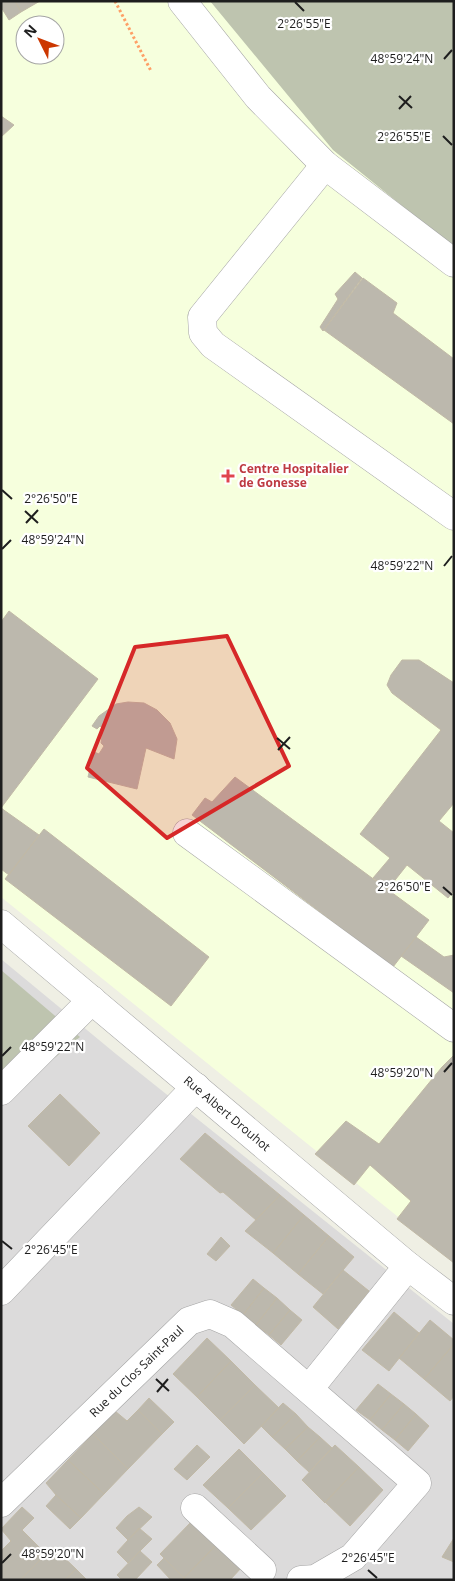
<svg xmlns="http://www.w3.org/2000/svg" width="455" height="1581" font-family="'Open Sans',sans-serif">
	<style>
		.residential { fill: #dcdbdb }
		.education { fill: #f6ffdd; fill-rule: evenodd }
		.construction { fill: #bec4af }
		.building { fill: #bcb8ad; stroke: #c1b9a6 }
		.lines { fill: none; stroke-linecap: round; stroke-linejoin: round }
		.minor-casing { stroke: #a5a5a5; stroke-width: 29 }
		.path { stroke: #fe9f66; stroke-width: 3; stroke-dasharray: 2.5 2.5; stroke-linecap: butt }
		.minor { stroke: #fff; stroke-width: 28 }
		.marked { fill: #d62828; fill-opacity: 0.2; stroke: #d62828; stroke-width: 4; stroke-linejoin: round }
		.ticks { fill: none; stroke: #1e1e1e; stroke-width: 2 }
		.health-dot { fill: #e0444e; stroke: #fff; stroke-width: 2 }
		.labels { text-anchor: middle; stroke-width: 4.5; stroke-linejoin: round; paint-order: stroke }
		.health-label { font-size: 12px; font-weight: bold; fill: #be3a42; stroke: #fff; text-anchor: start }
		.street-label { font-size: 12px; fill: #1e1e1e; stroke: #fff }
		.ticks-label { font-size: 12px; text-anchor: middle; fill: #1e1e1e; stroke: #fff; stroke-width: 4.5; stroke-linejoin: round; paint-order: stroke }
	</style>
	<rect width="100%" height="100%" fill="#efefe4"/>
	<path class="residential" d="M1 959 116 1054 454 1324V1580H1Z"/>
	<path class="education" d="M1 1H454V1262L1 897ZM25 25H55V55H25Z"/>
	<path class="construction" d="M210 1H454V246L447 242 333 150Z
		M1 970 80 1037 1 1102Z"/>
	<path class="building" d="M1 1H15L21 12 9 20 1 7Z
		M15 1H40L21 12Z
		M1 116 14 125 1 137Z
		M355 272 362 278 323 331 320 327 338 299 335 294Z
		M363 278 397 303 393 313 454 359V424L324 330Z
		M9 611 98 679 1 808V622Z
		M402 660H419L454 683V803L439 821 454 833V890L448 898 407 865 388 889 373 878 390 858 360 834 441 730 392 693 387 685 391 675Z
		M128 702 144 703 157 710 170 723 177 739 174 759 146 748 137 789 88 777 94 752 99 754 104 746 101 743 103 729 100 726 97 729 92 726 99 716 116 704Z
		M235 777 429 920 393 967 192 815 205 798 212 802Z
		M1 808 39 835 9 875 1 869Z
		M44 829 209 957 171 1006 5 879Z
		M416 937 444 957 454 955V993L401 956Z
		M454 1055V1076L442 1067Z
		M442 1067 454 1076V1263L397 1219 411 1201 370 1165 354 1185 315 1154 346 1121 379 1144Z
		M60 1094 100 1133 69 1166 28 1126Z
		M205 1133 280 1195 256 1220 223 1192 220 1193 180 1159Z
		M280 1195 304 1215 273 1253 245 1231Z
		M304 1215 329 1236 298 1274 273 1253Z
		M329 1236 354 1257 323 1294 298 1274Z
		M221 1237 230 1246 216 1261 207 1254Z
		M343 1270 369 1291 338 1329 313 1307Z
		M253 1279 264 1288 243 1315 231 1305Z
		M264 1288 277 1298 256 1325 243 1315Z
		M277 1298 290 1310 269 1335 256 1325Z
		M290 1310 302 1320 281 1345 269 1335Z
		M394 1312 419 1333 389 1371 362 1350Z
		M430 1320 454 1340V1344L424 1379 399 1358Z
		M207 1338 231 1361 197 1397 173 1374Z
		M454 1344V1396L450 1401 424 1379Z
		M231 1361 255 1385 220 1420 197 1397Z
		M378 1384 391 1394 370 1420 356 1410Z
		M255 1385 279 1408 244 1444 220 1420Z
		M391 1394 404 1404 382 1430 370 1420Z
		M149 1398 174 1422 162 1434 138 1410Z
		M283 1403 296 1414 272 1437 261 1426Z
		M404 1404 416 1414 395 1440 382 1430Z
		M138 1410 162 1434 128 1469 93 1434 115 1411 127 1421Z
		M296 1414 308 1427 285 1449 272 1437Z
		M416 1414 429 1426 408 1451 395 1440Z
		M308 1427 320 1437 297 1461 285 1449Z
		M93 1434 128 1469 104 1494 68 1460Z
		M320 1437 332 1448 309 1472 297 1461Z
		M197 1445 210 1457 187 1480 174 1469Z
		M335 1445 359 1467 325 1503 302 1480Z
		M239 1449 263 1473 228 1508 203 1485Z
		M68 1460 104 1494 81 1518 56 1495 46 1483Z
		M359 1467 383 1490 350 1526 325 1502Z
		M263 1473 286 1496 251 1530 228 1508Z
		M56 1495 81 1518 70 1529 46 1506Z
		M22 1507 34 1518 22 1530 46 1554 20 1580H3L1 1578V1551L11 1541 1 1529Z
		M139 1507 152 1517 128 1540 116 1528 127 1516Z
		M193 1520 218 1543 184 1578 160 1554Z
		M139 1528 152 1539 128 1563 117 1552Z
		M454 1538V1562L442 1557Z
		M218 1543 242 1567 230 1580H186L184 1578Z
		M53 1547 76 1569 65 1580H20Z
		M140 1551 152 1562 135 1580H122L117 1575Z
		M164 1558 184 1578 182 1580H171L157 1565Z
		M76 1569 87 1580H65Z"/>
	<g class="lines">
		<g class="minor-casing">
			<g id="minor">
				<path d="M182 1 258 97 325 165 454 263"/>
				<path d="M325 165 202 317 203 333 213 345 454 516"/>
				<path d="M187 833 454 1028"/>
				<path id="s1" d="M1 924 408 1266 454 1301"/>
				<path d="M1 1091 92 1000"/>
				<path d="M1 1291 196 1087"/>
				<path d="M309 1389 408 1266"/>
				<path id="s2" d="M1 1503 189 1321 210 1314 233 1324 417 1483 353 1557 315 1579 301 1580"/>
				<path d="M195 1508 262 1570"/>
			</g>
		</g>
		<path class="path" d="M115 1 151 71"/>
		<use href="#minor" class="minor"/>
	</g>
	<path class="marked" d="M227 636 289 766 167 838 87 768 135 647Z"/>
	<path class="ticks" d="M295 2 304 11M444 59 452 50M399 96 412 108M399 109 411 96M443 136 452 145M2 490 12 499M25 511 38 523M26 523 38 510M2 549 11 540M444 566 452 556M277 738 290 749M278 750 290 737M443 887 452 895M2 1056 11 1047M444 1072 452 1063M2 1241 12 1249M156 1379 169 1391M157 1392 168 1379M2 1563 11 1554M368 1570 377 1578"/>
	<path class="health-dot" d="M225.5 468.5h5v5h5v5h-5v5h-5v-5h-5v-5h5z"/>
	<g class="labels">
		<g class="health-label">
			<text x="239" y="473">Centre Hospitalier<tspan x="239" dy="14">de Gonesse</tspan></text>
		</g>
		<g class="street-label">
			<text dy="4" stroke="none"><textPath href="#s1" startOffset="295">Rue Albert Drouhot</textPath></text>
			<text dy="4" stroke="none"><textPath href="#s2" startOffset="189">Rue du Clos Saint-Paul</textPath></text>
		</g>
	</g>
	<g class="ticks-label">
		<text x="304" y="28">2°26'55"E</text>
		<text x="402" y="63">48°59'24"N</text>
		<text x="404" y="141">2°26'55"E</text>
		<text x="51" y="503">2°26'50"E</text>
		<text x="53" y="544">48°59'24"N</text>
		<text x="402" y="570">48°59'22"N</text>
		<text x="404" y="891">2°26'50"E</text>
		<text x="53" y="1051">48°59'22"N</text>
		<text x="402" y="1077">48°59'20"N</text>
		<text x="51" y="1254">2°26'45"E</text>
		<text x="53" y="1558">48°59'20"N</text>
		<text x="368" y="1562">2°26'45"E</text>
	</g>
	<rect width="455" height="1581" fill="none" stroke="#1e1e1e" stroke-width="5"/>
	<g transform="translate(40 40) rotate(312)"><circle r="24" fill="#ffffff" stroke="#a5a5a5"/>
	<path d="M0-4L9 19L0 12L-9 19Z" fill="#cc3700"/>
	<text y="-8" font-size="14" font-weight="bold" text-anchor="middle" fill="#1e1e1e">N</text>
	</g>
</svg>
